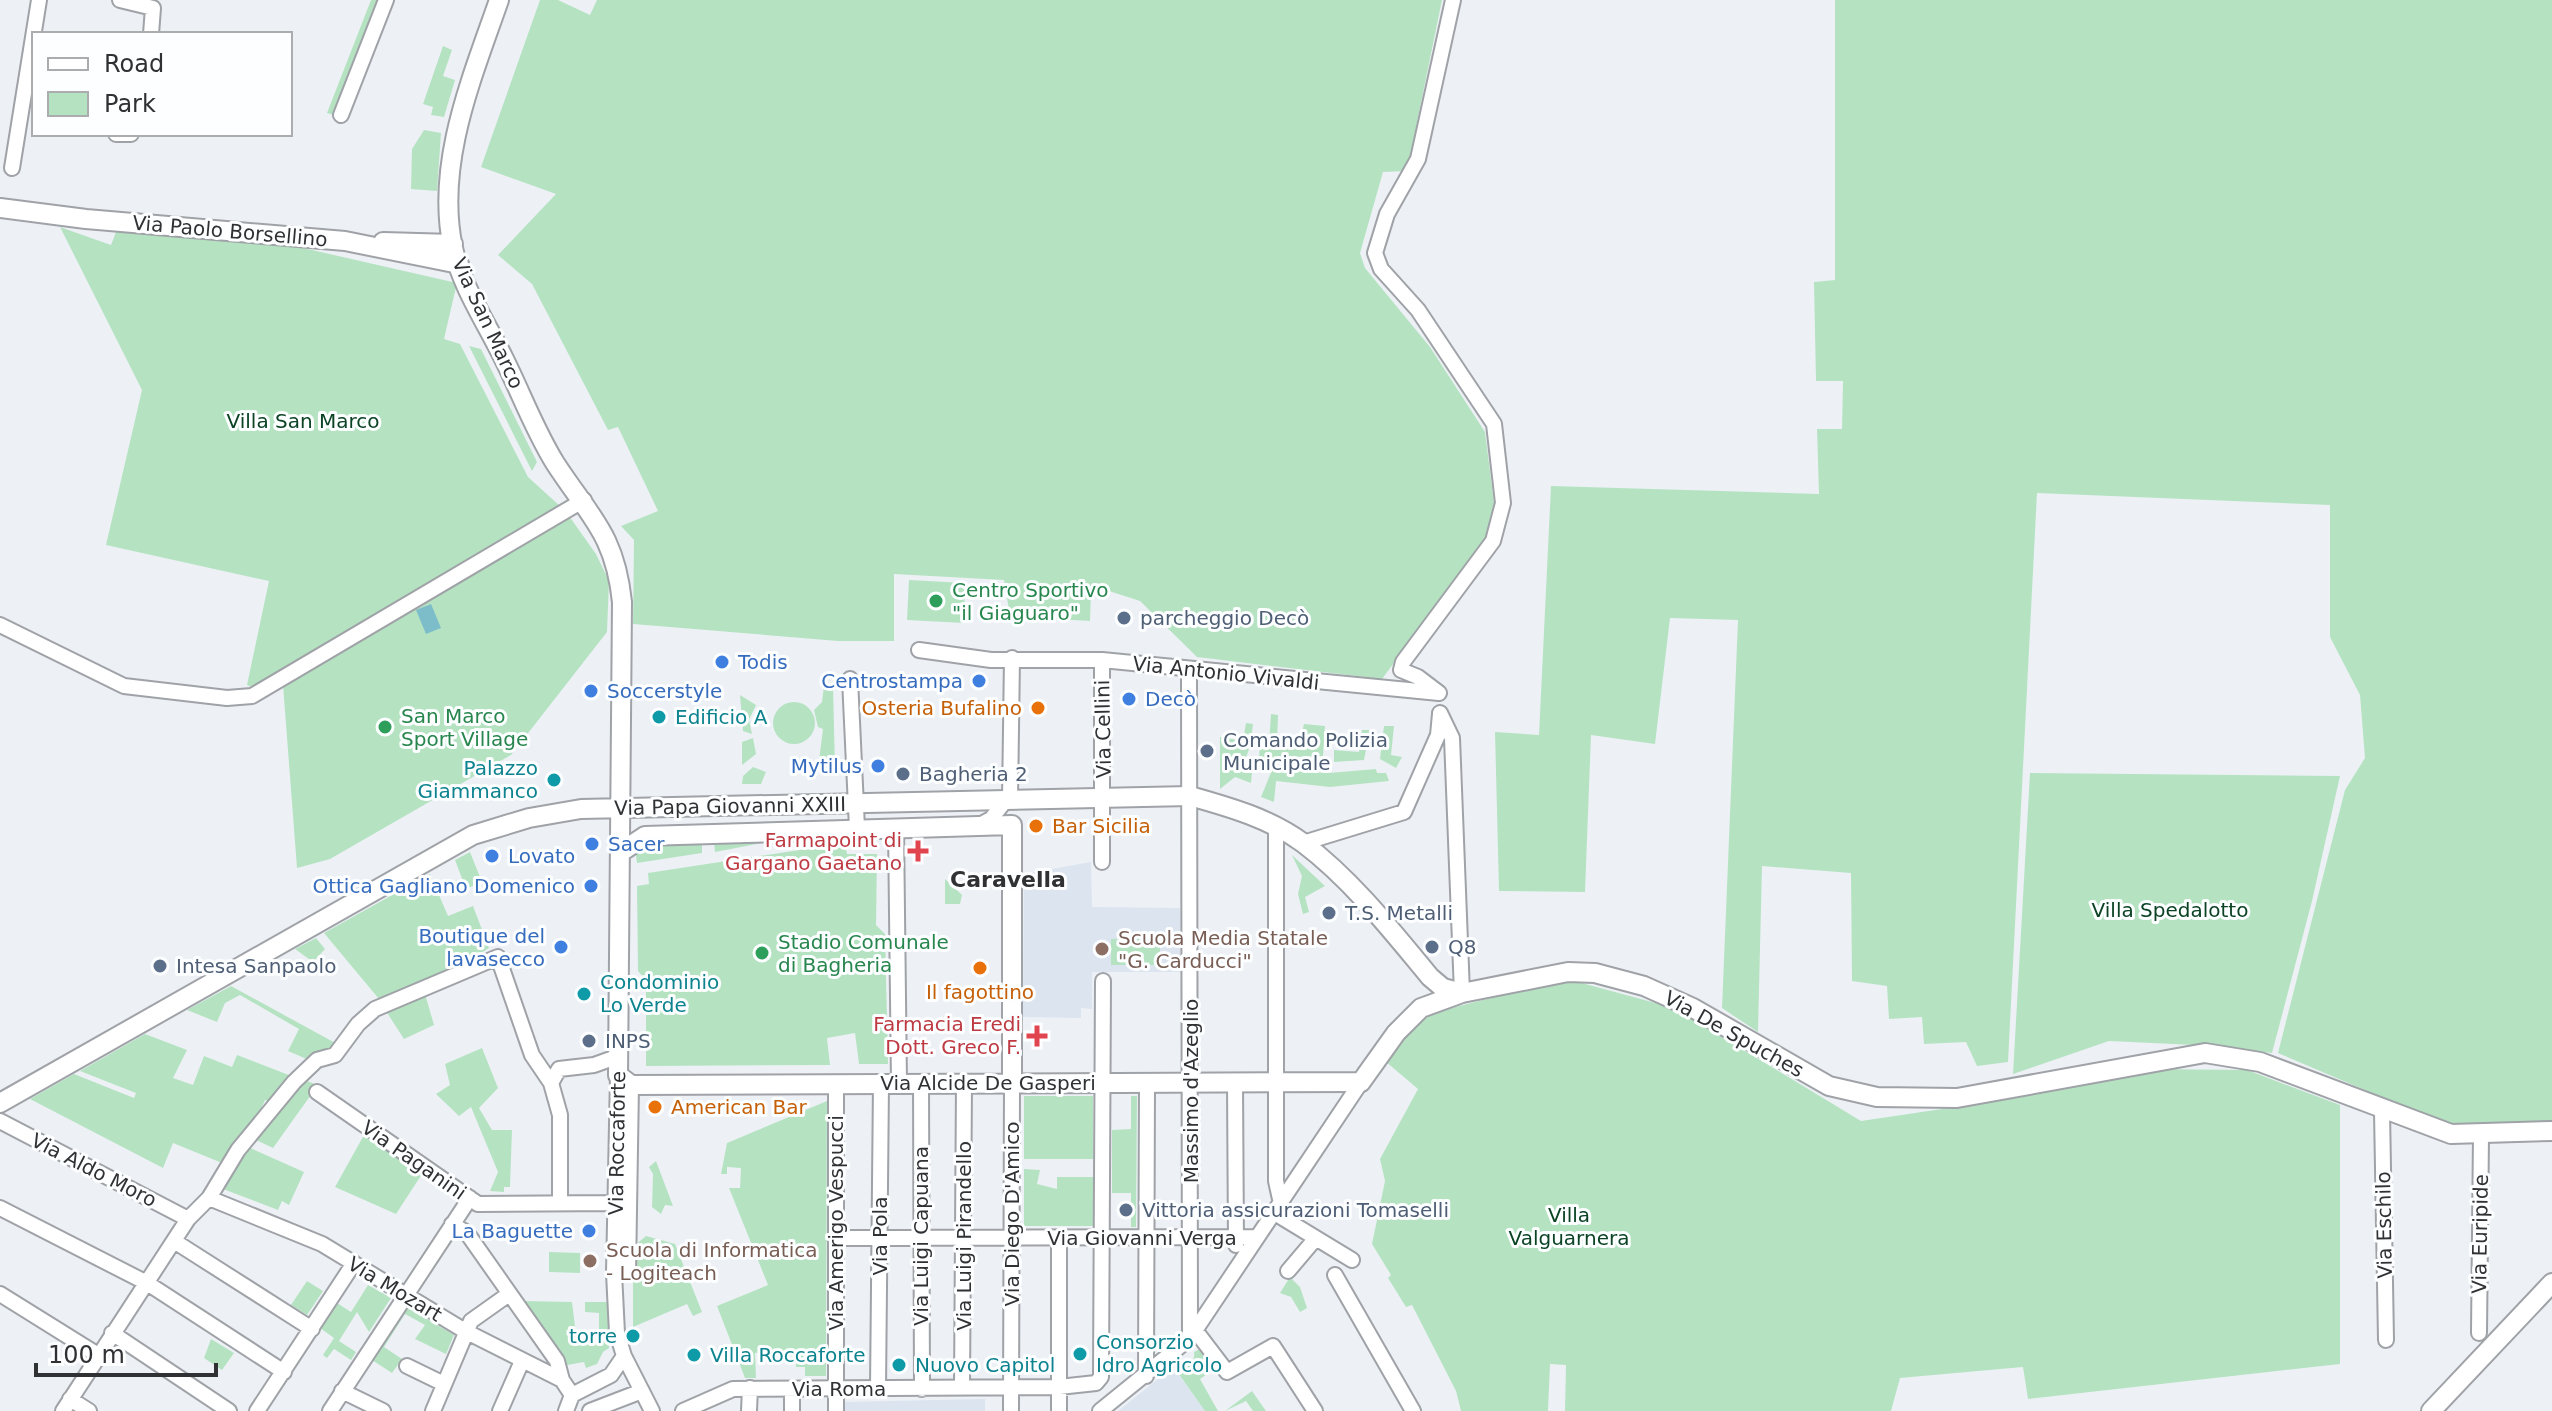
<svg xmlns="http://www.w3.org/2000/svg" width="2552" height="1411" font-family="'DejaVu Sans',sans-serif">
	<style>
		.built { fill: #dbe4ef }
		.green { fill: #b5e3c2 }
		.water { fill: #7dbdca }
		.lines { fill: none; stroke-linecap: round; stroke-linejoin: round }
		.street-casing { stroke: #9fa2a7; stroke-width: 18 }
		.secondary-casing { stroke: #9fa2a7; stroke-width: 22 }
		.street { stroke: #fff; stroke-width: 14 }
		.secondary { stroke: #fff; stroke-width: 18 }
		.leisure-dot { fill: #2e9e5b; stroke: #fdfeff; stroke-width: 3 }
		.service-dot { fill: #5c6f8a; stroke: #fdfeff; stroke-width: 3 }
		.shop-dot { fill: #3f7fe0; stroke: #fdfeff; stroke-width: 3 }
		.food-dot { fill: #e8710a; stroke: #fdfeff; stroke-width: 3 }
		.culture-dot { fill: #0f9aa8; stroke: #fdfeff; stroke-width: 3 }
		.health-dot { fill: #e0444e; stroke: #fdfeff; stroke-width: 3 }
		.education-dot { fill: #8d6e63; stroke: #fdfeff; stroke-width: 3 }
		.labels { text-anchor: middle; stroke-width: 6; stroke-linejoin: round; paint-order: stroke }
		.street-label { font-size: 20px; fill: #2f3133; stroke: #fdfeff }
		.park-label { font-size: 20px; fill: #0b4324; stroke: #fdfeff }
		.leisure-label { font-size: 20px; fill: #27864d; stroke: #fdfeff; text-anchor: start }
		.service-label { font-size: 20px; fill: #4e5e75; stroke: #fdfeff; text-anchor: start }
		.shop-label { font-size: 20px; fill: #366cbe; stroke: #fdfeff; text-anchor: start }
		.food-label { font-size: 20px; fill: #c56008; stroke: #fdfeff; text-anchor: start }
		.culture-label { font-size: 20px; fill: #0d838f; stroke: #fdfeff; text-anchor: start }
		.health-label { font-size: 20px; fill: #be3a42; stroke: #fdfeff; text-anchor: end }
		.education-label { font-size: 20px; fill: #785e54; stroke: #fdfeff; text-anchor: start }
		.neighbourhood-label { font-size: 22px; font-weight: bold; fill: #2f3133; stroke: #fdfeff }
	</style>
	<rect width="100%" height="100%" fill="#edf1f6"/>
	<path class="built" d="M1091 862 1092 907 1180 908V972H1092V1009L1081 1008V1018L1023 1017 1024 874Z
		M1173 1367 1205 1411H1118Z
		M985 1399V1411H844V1402Z"/>
	<path class="green" d="M371 0H379L334 115 327 113Z
		M540 0H558L590 15 597 0H1442L1407 171 1383 172 1360 253 1365 268 1430 347 1485 432 1494 503 1484 542 1382 679 1197 657 1140 601 1109 591H1091L1090 621 1010 616 1004 580 894 574V641H838L633 624 634 540 621 526 658 511 618 427 608 430 532 284 498 255 556 194 481 167Z
		M1835 0H2552V1122L2461 1125 2433 1119 2278 1053 2345 790 2365 758 2360 695 2330 637V505L2037 493 2008 1062 1977 1066 1966 1042 1924 1044 1922 1017 1889 1019 1887 986 1852 981 1851 873 1762 866 1758 1032 1722 1008 1738 620 1670 618 1655 744 1591 735 1585 892 1499 891 1495 732 1539 735 1551 486 1819 494 1817 429H1842L1843 381H1816L1814 282 1835 280Z
		M443 46 452 50 443 76 455 80 444 117 431 115 433 107 423 104Z
		M424 130 441 133 437 191 411 189 412 149Z
		M60 227 111 245 116 232 268 240 457 283 444 339 460 344 528 477 560 506 252 687 247 685 269 581 106 545 142 390Z
		M469 346 481 349 537 462 532 471Z
		M569 516 596 554 609 581 607 632 511 755 330 859 297 868 283 685Z
		M909 580 965 583 964 623 907 620Z
		M824 686H833L835 768 818 769 823 729 818 727 814 710 822 702Z
		M740 695 756 705 749 720 752 734 743 731Z
		M773 723a21 21 0 1 1 42 0a21 21 0 1 1-42 0Z
		M1271 714 1278 715 1277 743 1299 745 1304 724 1325 726 1323 756 1259 758 1260 745 1269 744Z
		M1246 723 1253 724 1250 747 1241 770 1252 772 1251 783 1235 777 1220 789V737L1243 741Z
		M1384 726H1394L1391 755 1402 757 1396 768 1380 759Z
		M1362 730H1370L1364 760 1334 762V750L1359 752Z
		M753 738 756 754 742 765V742Z
		M753 767 766 772 761 784H742L743 776Z
		M1376 769 1377 773H1386L1389 781 1330 787 1276 781 1274 802 1261 797 1272 770 1329 773Z
		M2030 773 2340 776 2312 901 2272 1053 2216 1046 2109 1041 2013 1074Z
		M762 840V843L715 852 714 842Z
		M702 843V853L637 863 635 848 644 844Z
		M845 843 847 854H877L876 925 885 934 888 1064H859L855 1033 827 1038 830 1065 646 1066V980L638 971 637 886 649 884 648 873Z
		M470 852 482 882 466 889 455 860Z
		M1292 855 1325 886 1305 897 1309 912 1303 914 1298 894 1302 876Z
		M430 874 448 916 473 906 489 948 467 962 379 999 324 933Z
		M945 879 962 895 960 904H945Z
		M316 938 325 949 313 962 295 949Z
		M1111 939H1160V965H1111Z
		M1567 979 1674 1008 1861 1121 1969 1105 2148 1069 2247 1070 2340 1105V1364L2028 1399 2023 1367 1900 1378 1891 1411H1565L1566 1365 1550 1364 1548 1411H1461L1456 1391 1412 1305 1406 1307 1388 1278 1391 1275 1372 1244 1385 1181 1380 1159 1418 1089 1385 1061 1413 1027 1435 1012Z
		M231 986 339 1045 309 1060 288 1051 299 1029 240 995 225 1003 217 1022 187 1010Z
		M425 994 434 1025 404 1039 384 1008Z
		M145 1034 187 1050 173 1078 193 1085 204 1056 232 1067 237 1055 294 1077 272 1104 265 1100 260 1111 265 1113 222 1163 173 1143 163 1168 30 1099 74 1074 134 1098 136 1093 80 1071Z
		M482 1048 498 1088 479 1108 492 1130H512L510 1187H504V1192L490 1191 498 1172 471 1107 459 1116 436 1094 450 1085 445 1064Z
		M301 1079 318 1085 273 1148 252 1138Z
		M1024 1096H1093V1159H1024Z
		M1131 1096H1137L1136 1227H1131V1193H1112V1130L1131 1129Z
		M827 1101 826 1376H805V1367H796V1352L777 1358 775 1352 755 1353 756 1378H745L717 1306 768 1285 729 1188H740L741 1168 727 1167V1174H721L727 1143Z
		M364 1135 422 1174 396 1214 335 1187Z
		M248 1147 304 1172 289 1205 282 1201 278 1210 223 1189Z
		M656 1161 673 1206 665 1205 661 1214 652 1207 653 1174 649 1167Z
		M1024 1169 1040 1170 1037 1184 1057 1189V1177H1093V1226H1024Z
		M646 1236 675 1244 702 1312 693 1316 687 1304 633 1327V1247Z
		M549 1252 580 1253V1273L549 1272Z
		M1290 1277 1300 1287 1307 1308 1300 1312 1291 1297 1280 1293Z
		M307 1281 323 1291 307 1315 291 1305Z
		M368 1285 391 1298 369 1332 357 1312 339 1341 356 1352 351 1360 334 1349 327 1358 323 1355 334 1338 320 1328 337 1303 351 1312Z
		M524 1301 572 1302 577 1343 599 1344V1313L585 1312V1302H607L609 1348 603 1352 597 1364 586 1368 584 1362 562 1366 524 1306Z
		M407 1307 454 1335 446 1354 415 1339 425 1325 405 1314 384 1347 402 1359 392 1373 372 1360Z
		M211 1339 234 1353 222 1370 204 1358Z
		M1200 1349 1213 1370 1200 1379 1218 1411H1205L1178 1373C1186 1369 1196 1362 1194 1352Z
		M1252 1391 1266 1411H1253L1246 1401 1225 1411Z"/>
	<path class="water" d="M431 604 441 628 426 634 416 610Z"/>
	<g class="lines">
		<g class="street-casing">
			<path id="street" d="M120 0 153 8 151 34
				M341 115 386 0
				M116 134H131
				M12 168 39 0
				M0 625 124 686 227 698 252 696 584 500
				M919 650 991 660H1102L1439 693
				M1189 670 1190 1338
				M850 679 857 828
				M1439 693 1418 677 1401 670 1403 662 1493 541 1503 503 1494 424 1418 310 1381 269 1375 253 1387 214 1418 159 1453 0
				M1440 713 1452 738 1462 993
				M1010 800 1012 658
				M978 826 991 819 1006 800
				M896 827 899 1083
				M1276 827V1181L1280 1199
				M1303 843 1404 812 1438 735 1440 714
				M1102 862V660
				M618 1075 614 1273 617 1333 624 1356 652 1411
				M551 1083 559 1069 594 1065 619 1056
				M921 1083 922 1389
				M1235 1084 1236 1245
				M317 1092 478 1204 615 1203
				M2382 1111 2386 1340
				M0 1121 188 1219
				M209 1198 322 1244 465 1331 562 1380 572 1395
				M0 1208 147 1283 284 1372
				M1273 1212 1352 1260
				M452 1224 467 1233 557 1361 562 1380
				M835 1238 1257 1237
				M174 1241 312 1329
				M1288 1271 1316 1238
				M614 1273H628L631 1085
				M1335 1275 1413 1411
				M0 1294 98 1355
				M1195 1330 1227 1372 1273 1346 1315 1411
				M112 1333 229 1411
				M2479 1333 2481 1135
				M407 1366 444 1384
				M1146 1376 1147 1083
				M962 1388 964 1083
				M878 1389 881 1083
				M342 1391 383 1411
				M70 1399 89 1411
				M63 1411 188 1219 209 1198 238 1150 294 1082 317 1060 335 1055 358 1024 375 1009 498 957 532 1055 551 1083 560 1115V1203
				M257 1411 354 1263
				M330 1411 470 1198
				M433 1411 471 1321 509 1294
				M500 1411 522 1361
				M566 1411 572 1395 611 1375 624 1356
				M590 1411 642 1391
				M683 1411 733 1389 1059 1387 1096 1383 1101 1377 1103 981
				M749 1411 750 1388
				M792 1411V1389
				M836 1411V1083
				M1011 1411 1012 1083
				M1059 1411V1239
				M1100 1411 1190 1338 1361 1082"/>
		</g>
		<g class="secondary-casing">
			<path id="secondary" d="M499 0C472 78 435 164 453 248 462 287 487 324 504 359 521 393 535 431 555 463 590 517 615 534 622 602L618 1075 631 1085 1361 1082 1396 1033 1421 1008 1462 993 1568 972 1595 973 1644 986 1693 1008 1829 1086 1877 1097 1957 1098 2205 1053 2260 1062 2451 1134 2552 1131
				M0 208 86 219 345 241 459 264
				M383 242 453 244
				M621 852 645 836 1012 825V1083
				M0 1103 473 835 529 818 581 809 1190 796C1229 807 1269 818 1303 843 1351 879 1392 931 1430 977L1443 988 1462 993
				M2431 1411 2552 1283"/>
		</g>
		<use href="#street" class="street"/>
		<use href="#secondary" class="secondary"/>
	</g>
	<g class="leisure-dot">
		<circle cx="936" cy="601" r="8"/>
		<circle cx="385" cy="727" r="8"/>
		<circle cx="762" cy="953" r="8"/>
	</g>
	<g class="service-dot">
		<circle cx="1124" cy="618" r="8"/>
		<circle cx="1207" cy="751" r="8"/>
		<circle cx="903" cy="774" r="8"/>
		<circle cx="1329" cy="913" r="8"/>
		<circle cx="1432" cy="947" r="8"/>
		<circle cx="160" cy="966" r="8"/>
		<circle cx="589" cy="1041" r="8"/>
		<circle cx="1126" cy="1210" r="8"/>
	</g>
	<g class="shop-dot">
		<circle cx="722" cy="662" r="8"/>
		<circle cx="979" cy="681" r="8"/>
		<circle cx="591" cy="691" r="8"/>
		<circle cx="1129" cy="699" r="8"/>
		<circle cx="878" cy="766" r="8"/>
		<circle cx="592" cy="844" r="8"/>
		<circle cx="492" cy="856" r="8"/>
		<circle cx="591" cy="886" r="8"/>
		<circle cx="561" cy="947" r="8"/>
		<circle cx="589" cy="1231" r="8"/>
	</g>
	<g class="food-dot">
		<circle cx="1038" cy="708" r="8"/>
		<circle cx="1036" cy="826" r="8"/>
		<circle cx="980" cy="968" r="8"/>
		<circle cx="655" cy="1107" r="8"/>
	</g>
	<g class="culture-dot">
		<circle cx="659" cy="717" r="8"/>
		<circle cx="554" cy="780" r="8"/>
		<circle cx="584" cy="994" r="8"/>
		<circle cx="633" cy="1336" r="8"/>
		<circle cx="1080" cy="1354" r="8"/>
		<circle cx="694" cy="1355" r="8"/>
		<circle cx="899" cy="1365" r="8"/>
	</g>
	<g class="health-dot">
		<path d="M914 839h8v8h8v8h-8v8h-8v-8h-8v-8h8z"/>
		<path d="M1033 1024h8v8h8v8h-8v8h-8v-8h-8v-8h8z"/>
	</g>
	<g class="education-dot">
		<circle cx="1102" cy="949" r="8"/>
		<circle cx="590" cy="1261" r="8"/>
	</g>
	<g class="labels">
		<g class="street-label">
			<text transform="translate(230 231) rotate(5)" y="7">Via Paolo Borsellino</text>
			<text transform="translate(488 323) rotate(65)" y="7">Via San Marco</text>
			<text transform="translate(1226 673) rotate(6)" y="7">Via Antonio Vivaldi</text>
			<text transform="translate(1103 729) rotate(-91)" y="7">Via Cellini</text>
			<text transform="translate(730 806) rotate(-1)" y="7">Via Papa Giovanni XXIII</text>
			<text transform="translate(1734 1034) rotate(29)" y="7">Via De Spuches</text>
			<text x="988" y="1090">Via Alcide De Gasperi</text>
			<text transform="translate(1191 1091) rotate(-90)" y="7">Massimo d'Azeglio</text>
			<text transform="translate(617 1143) rotate(-89)" y="7">Via Roccaforte</text>
			<text transform="translate(414 1160) rotate(35)" y="7">Via Paganini</text>
			<text transform="translate(94 1170) rotate(27)" y="7">Via Aldo Moro</text>
			<text transform="translate(1012 1214) rotate(-90)" y="7">Via Diego D'Amico</text>
			<text transform="translate(836 1223) rotate(-90)" y="7">Via Amerigo Vespucci</text>
			<text transform="translate(2384 1225) rotate(-91)" y="7">Via Eschilo</text>
			<text transform="translate(2480 1234) rotate(-89)" y="7">Via Euripide</text>
			<text transform="translate(880 1236) rotate(-90)" y="7">Via Pola</text>
			<text transform="translate(921 1236) rotate(-90)" y="7">Via Luigi Capuana</text>
			<text transform="translate(964 1236) rotate(-90)" y="7">Via Luigi Pirandello</text>
			<text x="1142" y="1245">Via Giovanni Verga</text>
			<text transform="translate(395 1289) rotate(31)" y="7">Via Mozart</text>
			<text x="839" y="1396">Via Roma</text>
		</g>
		<g class="park-label">
			<text x="303" y="428">Villa San Marco</text>
			<text x="2170" y="917">Villa Spedalotto</text>
			<text x="1569" y="1222">Villa<tspan x="1569" dy="23">Valguarnera</tspan></text>
		</g>
		<g class="leisure-label">
			<text x="952" y="597">Centro Sportivo<tspan x="952" dy="23">"il Giaguaro"</tspan></text>
			<text x="401" y="723">San Marco<tspan x="401" dy="23">Sport Village</tspan></text>
			<text x="778" y="949">Stadio Comunale<tspan x="778" dy="23">di Bagheria</tspan></text>
		</g>
		<g class="service-label">
			<text x="1140" y="625">parcheggio Decò</text>
			<text x="1223" y="747">Comando Polizia<tspan x="1223" dy="23">Municipale</tspan></text>
			<text x="919" y="781">Bagheria 2</text>
			<text x="1345" y="920">T.S. Metalli</text>
			<text x="1448" y="954">Q8</text>
			<text x="176" y="973">Intesa Sanpaolo</text>
			<text x="605" y="1048">INPS</text>
			<text x="1142" y="1217">Vittoria assicurazioni Tomaselli</text>
		</g>
		<g class="shop-label">
			<text x="738" y="669">Todis</text>
			<text x="963" y="688" text-anchor="end">Centrostampa</text>
			<text x="607" y="698">Soccerstyle</text>
			<text x="1145" y="706">Decò</text>
			<text x="862" y="773" text-anchor="end">Mytilus</text>
			<text x="608" y="851">Sacer</text>
			<text x="508" y="863">Lovato</text>
			<text x="575" y="893" text-anchor="end">Ottica Gagliano Domenico</text>
			<text x="545" y="943" text-anchor="end">Boutique del<tspan x="545" dy="23">lavasecco</tspan></text>
			<text x="573" y="1238" text-anchor="end">La Baguette</text>
		</g>
		<g class="food-label">
			<text x="1022" y="715" text-anchor="end">Osteria Bufalino</text>
			<text x="1052" y="833">Bar Sicilia</text>
			<text x="980" y="999" text-anchor="middle">Il fagottino</text>
			<text x="671" y="1114">American Bar</text>
		</g>
		<g class="culture-label">
			<text x="675" y="724">Edificio A</text>
			<text x="538" y="775" text-anchor="end">Palazzo<tspan x="538" dy="23">Giammanco</tspan></text>
			<text x="600" y="989">Condominio<tspan x="600" dy="23">Lo Verde</tspan></text>
			<text x="617" y="1343" text-anchor="end">torre</text>
			<text x="1096" y="1349">Consorzio<tspan x="1096" dy="23">Idro Agricolo</tspan></text>
			<text x="710" y="1362">Villa Roccaforte</text>
			<text x="915" y="1372">Nuovo Capitol</text>
		</g>
		<g class="health-label">
			<text x="902" y="847">Farmapoint di<tspan x="902" dy="23">Gargano Gaetano</tspan></text>
			<text x="1021" y="1031">Farmacia Eredi<tspan x="1021" dy="23">Dott. Greco F.</tspan></text>
		</g>
		<g class="education-label">
			<text x="1118" y="945">Scuola Media Statale<tspan x="1118" dy="23">"G. Carducci"</tspan></text>
			<text x="606" y="1257">Scuola di Informatica<tspan x="606" dy="23">- Logiteach</tspan></text>
		</g>
		<g class="neighbourhood-label">
			<text x="1008" y="887">Caravella</text>
		</g>
	</g>
	<rect x="32" y="32" width="260" height="104" fill="#fdfeff" stroke="#abacad" stroke-width="2"/>
	<rect x="48" y="58" width="40" height="12" fill="#ffffff" stroke="#abacad" stroke-width="2"/>
	<text x="104" y="72" font-size="24" fill="#2f3133">Road</text>
	<rect x="48" y="92" width="40" height="24" fill="#b5e3c2" stroke="#abacad" stroke-width="2"/>
	<text x="104" y="112" font-size="24" fill="#2f3133">Park</text>
	<path d="M36 1363v12h180v-12" fill="none" stroke="#2f3133" stroke-width="4"/>
	<text x="48" y="1363" font-size="24" fill="#2f3133" stroke="#fdfeff" stroke-width="6" paint-order="stroke">100 m</text>
</svg>
